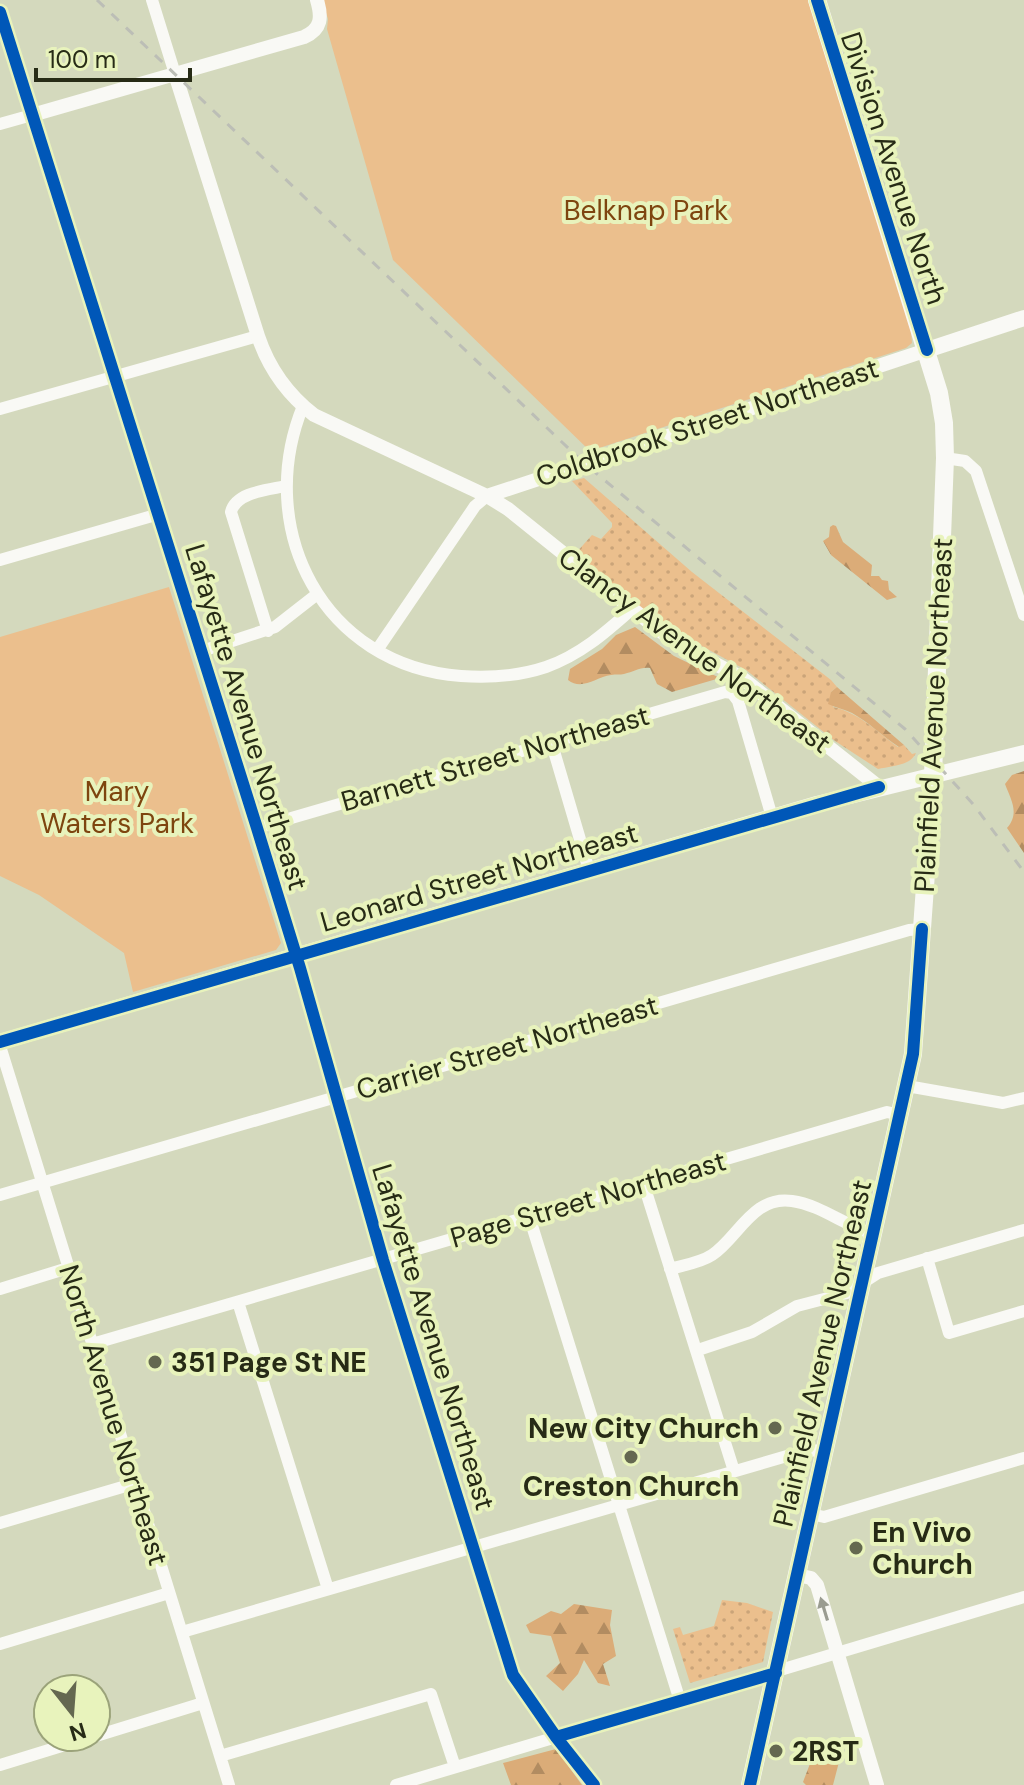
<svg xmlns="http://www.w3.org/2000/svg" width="1024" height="1785" font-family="'DM Sans',sans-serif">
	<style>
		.grass { fill: url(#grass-dots) }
		.forest { fill: url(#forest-firs) }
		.green { fill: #ebbf8d }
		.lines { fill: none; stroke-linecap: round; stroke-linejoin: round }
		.minor { stroke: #f9f9f5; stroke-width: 12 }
		.tertiary { stroke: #f9f9f5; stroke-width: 14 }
		.secondary { stroke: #f9f9f5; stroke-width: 16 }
		.primary { stroke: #f9f9f5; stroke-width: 18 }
		.rail { stroke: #bcbeb6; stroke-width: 3; stroke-dasharray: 10 10; stroke-linecap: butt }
		.cycleway-casing { stroke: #e8f3bc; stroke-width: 17 }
		.cycleway { stroke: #0057b8; stroke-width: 12 }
		.oneway { fill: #9a9c91 }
		.poi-dot { fill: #646850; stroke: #e8f3bc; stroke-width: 3 }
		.labels { text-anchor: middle; stroke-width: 8; stroke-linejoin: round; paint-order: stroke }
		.street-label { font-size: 28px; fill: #272b16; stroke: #e8f3bc }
		.park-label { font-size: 28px; fill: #7e450f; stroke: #e8f3bc }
		.poi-label { font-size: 28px; font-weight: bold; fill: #272b16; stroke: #e8f3bc; text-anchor: start }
	</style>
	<defs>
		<pattern id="grass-dots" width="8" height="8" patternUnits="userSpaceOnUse" patternTransform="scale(2)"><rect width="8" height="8" fill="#ebbf8d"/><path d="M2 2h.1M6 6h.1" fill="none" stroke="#caa479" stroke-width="1.8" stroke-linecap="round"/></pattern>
		<pattern id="forest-firs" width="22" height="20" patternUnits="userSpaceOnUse" patternTransform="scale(2)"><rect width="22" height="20" fill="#dbac78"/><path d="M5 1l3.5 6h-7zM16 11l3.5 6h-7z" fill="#b28c61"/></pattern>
	</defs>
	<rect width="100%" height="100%" fill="#d4d9bd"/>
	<path class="grass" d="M584 478 692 572 831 680 837 687 831 692 833 707C860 713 877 732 898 747L904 745 912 754 916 753C910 766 891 766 878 769L835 741 746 670 661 624 575 554 592 535 601 539 612 527V523L572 481Z
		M722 1600 747 1603 773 1612 763 1662 690 1683 673 1629 680 1627 683 1635 714 1626Z"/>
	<path class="forest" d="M833 525 836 526 843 542 872 565 871 576H879L882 580 888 581 889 590 897 597 887 600 831 555 823 541 829 537 830 527Z
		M635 627 674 656 720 678 672 692 657 684 650 668C639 667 634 672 624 674 620 675 616 674 611 675 596 677 582 691 568 680L570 669 602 649 616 635Z
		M837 687 904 745 899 747C882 736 870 723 852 713 844 709 836 708 828 704L831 692Z
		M1024 771V853L1007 828C1020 813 1011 800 1005 784L1012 775Z
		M574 1604 612 1610 610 1625 616 1656 603 1664 610 1686 598 1683 584 1660 578 1674 563 1691 546 1676 560 1663 551 1636 530 1633 526 1625 551 1611 561 1614Z
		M816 1748 839 1762 833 1785H806L803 1782Z
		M556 1749 582 1785H511L503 1763Z"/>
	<path class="green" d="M322 0H808L911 331 912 343 906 348 590 451 393 260 327 29 328 19Z
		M169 587 281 943 276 950 133 992 124 953 39 895 0 876V637Z"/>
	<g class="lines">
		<path class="minor" d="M152 0 175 74
			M0 124 32 115
			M303 406C253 529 323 666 461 676 490 678 519 676 546 667 580 655 605 633 632 609
			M0 409 258 336
			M945 458 965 461 976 471 1024 615
			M0 560 159 514
			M268 631 231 512C236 492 268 490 286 486
			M377 650 475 506 487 496
			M202 651 275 627 316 595
			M551 741 589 870
			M257 828 725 692 732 693 738 701 772 817
			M0 1046 229 1785
			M907 1086 1003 1103 1024 1098
			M643 1182 734 1471
			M0 1195 909 930 922 929
			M529 1216 680 1701
			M927 1258 949 1333 1024 1311
			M670 1269C683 1265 700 1263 712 1255 738 1238 753 1195 792 1201 821 1205 845 1226 873 1234
			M0 1289 68 1268
			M238 1302 328 1589
			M92 1344 887 1112 900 1115
			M698 1350 752 1332 797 1306 847 1293 878 1273 1024 1230
			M811 1514 824 1517 1024 1458
			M0 1523 136 1483
			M182 1632 804 1451 825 1450
			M0 1644 169 1593
			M96 1736 203 1703
			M220 1756 431 1694 455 1767
			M0 1765 91 1737
			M396 1785 1024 1597"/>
		<path class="tertiary" d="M0 12 257 828 300 968 383 1260 513 1675 556 1737 594 1785
			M175 74 258 336C269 369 287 394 314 415L487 496 508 509 650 623 676 643 742 678 879 787
			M32 115 304 37C322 29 322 17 317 0
			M487 496 927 350
			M797 1575 811 1578 817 1585 877 1785"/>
		<path class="secondary" d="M927 350 1024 318
			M0 1042 817 804 1024 753"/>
		<path class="primary" d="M750 1785 913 1054 933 775 945 458 944 423 939 393 817 0"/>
		<path class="rail" d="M97 0 585 464 905 729 973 804 1024 872"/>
		<g class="cycleway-casing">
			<path id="cycleway" d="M817 0 927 350
				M0 12 257 828 300 968 383 1260 513 1675 556 1737 594 1785
				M0 1042 879 787
				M556 1737 776 1673
				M750 1785 913 1054 922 929"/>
		</g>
		<use href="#cycleway" class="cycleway"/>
	</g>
	<defs><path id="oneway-solid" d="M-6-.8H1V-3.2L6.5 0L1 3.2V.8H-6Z" transform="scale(2)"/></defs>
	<use class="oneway" href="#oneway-solid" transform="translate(824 1609) rotate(-107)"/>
	<g class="poi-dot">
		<circle cx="155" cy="1362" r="8"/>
		<circle cx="775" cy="1428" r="8"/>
		<circle cx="631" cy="1457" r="8"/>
		<circle cx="856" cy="1548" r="8"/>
		<circle cx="776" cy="1751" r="8"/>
	</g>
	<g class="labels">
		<g class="street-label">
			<text transform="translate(894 168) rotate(72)" y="10">Division Avenue North</text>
			<text transform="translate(707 422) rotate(-18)" y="10">Coldbrook Street Northeast</text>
			<text transform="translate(695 650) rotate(36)" y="10">Clancy Avenue Northeast</text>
			<text transform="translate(933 715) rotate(-87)" y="10">Plainfield Avenue Northeast</text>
			<text transform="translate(247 717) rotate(73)" y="10">Lafayette Avenue Northeast</text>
			<text transform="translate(495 758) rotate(-16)" y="10">Barnett Street Northeast</text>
			<text transform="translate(479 877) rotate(-16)" y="10">Leonard Street Northeast</text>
			<text transform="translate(507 1047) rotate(-16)" y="10">Carrier Street Northeast</text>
			<text transform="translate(588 1199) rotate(-16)" y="10">Page Street Northeast</text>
			<text transform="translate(434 1337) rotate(73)" y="10">Lafayette Avenue Northeast</text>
			<text transform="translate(822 1353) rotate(-77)" y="10">Plainfield Avenue Northeast</text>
			<text transform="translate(114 1415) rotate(73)" y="10">North Avenue Northeast</text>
		</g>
		<g class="park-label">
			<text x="646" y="220">Belknap Park</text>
			<text x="117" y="801">Mary<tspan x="117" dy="32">Waters Park</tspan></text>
		</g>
		<g class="poi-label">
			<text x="171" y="1372">351 Page St NE</text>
			<text x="759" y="1438" text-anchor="end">New City Church</text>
			<text x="631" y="1496" text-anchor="middle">Creston Church</text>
			<text x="872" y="1542">En Vivo<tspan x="872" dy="32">Church</tspan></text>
			<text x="792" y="1761">2RST</text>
		</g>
	</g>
	<g transform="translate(72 1713) rotate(163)"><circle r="38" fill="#e8f3bc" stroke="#9ba37a" stroke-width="2"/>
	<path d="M0-6L14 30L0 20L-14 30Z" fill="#646850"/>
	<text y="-12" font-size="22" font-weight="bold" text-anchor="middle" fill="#272b16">N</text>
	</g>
	<path d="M36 68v12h154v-12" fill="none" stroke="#272b16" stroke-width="4"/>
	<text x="48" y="68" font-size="24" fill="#272b16" stroke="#e8f3bc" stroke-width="6" paint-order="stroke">100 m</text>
</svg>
